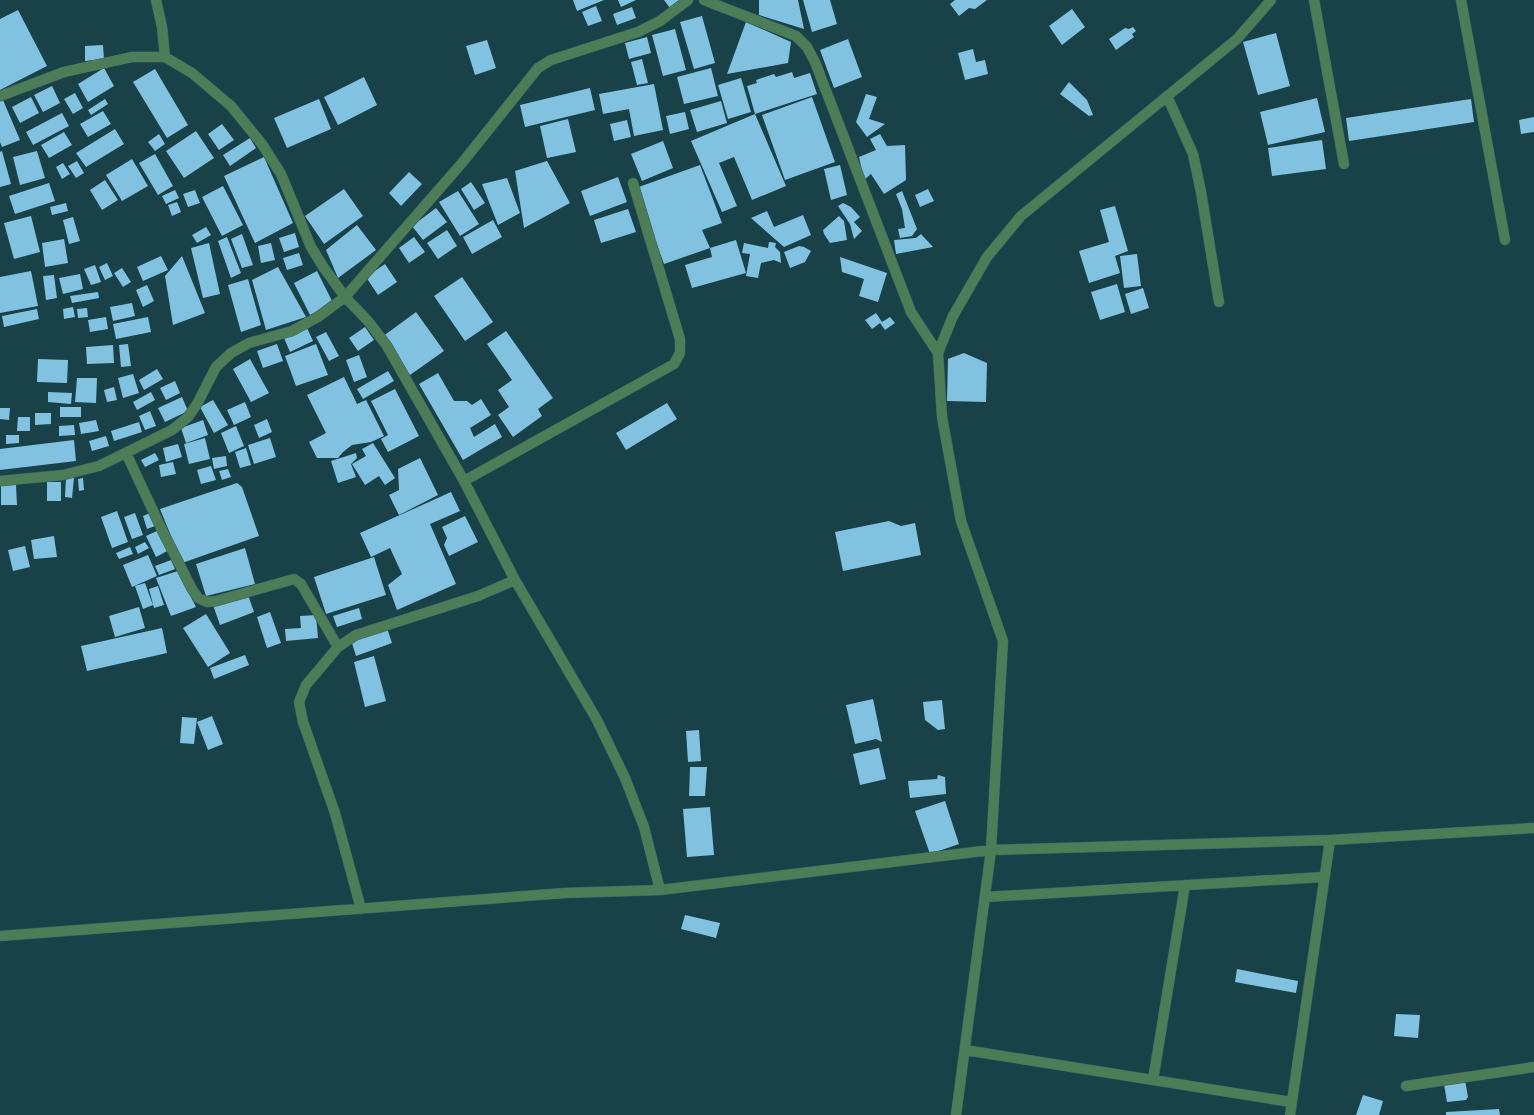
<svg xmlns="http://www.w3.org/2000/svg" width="1534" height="1115" font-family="Bitter,serif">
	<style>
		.building { fill: #82c2e1 }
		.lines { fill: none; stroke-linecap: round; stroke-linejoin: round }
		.minor-casing { stroke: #365f66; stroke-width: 11 }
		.minor { stroke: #4c7d57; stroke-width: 10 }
	</style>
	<rect width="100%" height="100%" fill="#184148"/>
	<path class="building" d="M573 0H604L577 11Z
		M618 0H636L621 7Z
		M664 0H681L670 8Z
		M759 0H798L804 29 759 15Z
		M803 0H830L837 24 812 32Z
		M955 0H987L975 9 969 8 959 16 950 4Z
		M596 6 602 21 588 26 582 12Z
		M632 7 636 18 617 25 613 14Z
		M1072 9 1085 27 1062 45 1049 26Z
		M18 10 47 66 0 90V19Z
		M702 16 715 63 694 69 680 22Z
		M746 22 791 42 788 63 727 74Z
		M1133 27 1136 31 1132 34 1134 37 1116 50 1109 39 1125 28 1129 29Z
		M675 29 686 70 663 76 652 35Z
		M1276 33 1290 86 1258 95 1243 42Z
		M647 37 651 53 629 59 625 43Z
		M848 39 862 77 834 88 820 50Z
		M487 40 496 68 475 75 466 46Z
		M103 45 104 59 85 61V46Z
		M973 49 976 62 985 60 988 74 965 80 958 53Z
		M642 59 648 83 637 85 631 62Z
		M104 68 114 86 88 102 78 84Z
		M711 68 718 96 684 104 677 77Z
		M155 69 188 125 167 138 133 82Z
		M792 72 794 78 810 73 817 94 755 114 786 186 752 200 734 157 719 163 737 206 722 212 691 141 755 114 747 86 757 83 756 80 774 74 776 77Z
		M364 77 377 105 338 125 324 97Z
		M741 78 751 112 728 119 718 85Z
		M1069 82 1087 100 1093 115 1089 116 1060 94Z
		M654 84 663 130 634 136 629 109 603 114 599 94Z
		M52 86 60 103 43 112 34 95Z
		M590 88 595 110 525 127 520 105Z
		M75 93 83 108 73 114 64 99Z
		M866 94 877 97 869 119 885 124 867 137 856 122Z
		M31 97 39 113 20 123 12 107Z
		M812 97 835 162 785 180 762 115Z
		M1317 98 1325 132 1268 145 1260 112Z
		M105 99 108 104 91 115 88 110Z
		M319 99 331 129 287 148 274 118Z
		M1471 99 1474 122 1349 141 1346 118Z
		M3 100 20 140 2 147 0 142V101Z
		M721 101 727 123 697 132 690 110Z
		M103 111 111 124 88 137 80 124Z
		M685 112 689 129 670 134 666 116Z
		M62 113 69 126 33 145 26 132Z
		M1534 117V132L1521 134 1519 120Z
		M568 119 576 152 547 158 540 126Z
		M627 120 631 137 614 141 610 124Z
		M222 124 234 140 219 150 208 134Z
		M115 129 124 144 86 167 76 153Z
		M196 131 214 158 184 178 166 151Z
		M64 132 72 145 49 158 41 145Z
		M159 134 165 144 155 151 148 142Z
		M880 134 887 146 905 145 906 180 884 194 871 174 864 180 859 157 876 150 870 139Z
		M250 138 256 148 230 166 223 155Z
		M1322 140 1326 169 1272 176 1268 148Z
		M663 141 673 168 642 181 631 154Z
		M2 151 11 184 0 187V152Z
		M37 151 45 178 20 185 13 157Z
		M155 154 173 186 158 195 139 163Z
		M264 157 293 223 255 243 224 176Z
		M132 159 148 186 122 201 106 175Z
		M77 161 84 173 76 178 68 166Z
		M547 161 570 203 524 228 515 171Z
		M63 163 70 174 62 179 56 167Z
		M700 165 722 223 702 230 710 248 664 264 636 188Z
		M840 165 847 195 831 200 824 169Z
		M409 172 422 184 401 206 389 193Z
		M618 177 627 202 590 216 581 191Z
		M507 178 520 213 498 225 482 184Z
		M105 180 118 200 102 210 90 190Z
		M471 182 485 203 474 210 461 189Z
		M49 183 55 201 15 214 9 196Z
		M223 186 243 225 222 236 202 197Z
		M344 189 363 216 324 244 305 216Z
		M928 189 934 201 920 207 915 195Z
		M175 190 179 198 166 204 162 196Z
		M195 190 200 203 188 207 183 194Z
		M458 191 479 224 460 236 439 202Z
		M902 191 917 229 912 236 900 238 898 229 905 228 902 209 896 194Z
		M177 202 181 212 172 216 168 205Z
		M66 203 68 211 52 215 50 207Z
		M843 203 851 207 860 217 854 222 862 231 854 239 850 224 838 206Z
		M1115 206 1128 251 1115 256 1120 273 1089 283 1079 251 1109 242 1100 210Z
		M436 208 447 222 423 240 412 226Z
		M628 209 636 232 601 243 594 220Z
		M767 211 774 227 803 215 811 235 784 247 751 218Z
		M31 216 40 252 14 259 4 223Z
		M839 216 844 221 847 240 830 243 824 234 823 230Z
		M73 217 80 241 69 244 63 220Z
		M493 220 502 237 472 254 463 237Z
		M357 225 376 250 338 278 326 250Z
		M206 227 211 235 197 243 192 235Z
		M447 230 457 246 438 259 427 243Z
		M295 233 299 247 284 252 279 238Z
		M242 234 253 265 242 268 231 239Z
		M921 234 933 247 896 254 894 240 916 238Z
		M227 237 241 273 231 278 218 241Z
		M414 237 425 252 409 263 399 248Z
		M64 239 68 263 45 267 42 243Z
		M736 240 746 273 692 288 685 265 712 257 710 248Z
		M769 242 776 243 775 247 780 252 781 263 774 260 761 263 758 278 746 276 750 254 742 253 744 243 768 248Z
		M209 243 220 294 203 298 191 248Z
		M271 243 275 260 261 263 258 246Z
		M799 246 804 247 811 251 805 262 790 268 784 252Z
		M299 253 303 265 287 270 283 258Z
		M1137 254 1141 286 1124 288 1120 256Z
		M161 256 168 270 143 281 137 267Z
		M182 256 205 313 173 325 165 276Z
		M840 257 887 273 878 302 859 296 864 279 842 272Z
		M107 263 113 276 105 280 99 267Z
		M385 264 397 282 378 295 366 277Z
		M95 265 101 282 91 285 84 269Z
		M278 267 306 317 266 330 252 280Z
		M122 268 131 282 123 287 114 273Z
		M31 271 38 306 0 313V277Z
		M317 271 333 303 310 315 294 283Z
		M80 274 83 289 63 294 59 278Z
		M54 275 57 298 46 300 43 276Z
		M462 277 493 322 465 341 434 296Z
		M248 279 261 325 241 332 228 285Z
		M1117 284 1125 312 1100 320 1091 292Z
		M147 285 154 301 143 307 136 290Z
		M1143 288 1149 308 1131 314 1125 294Z
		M98 292 99 298 72 303 70 296Z
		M132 303 135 316 113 321 110 307Z
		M73 307 75 317 64 319 63 309Z
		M87 308 88 317 78 318 77 309Z
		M37 309 39 319 4 327 2 316Z
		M416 312 444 351 410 375 382 337Z
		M876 313 882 322 890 317 895 323 885 330 880 323 872 329 865 320Z
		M106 317 108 329 90 332 88 320Z
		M148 317 151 332 116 339 113 324Z
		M365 327 374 340 358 351 349 338Z
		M307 328 313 341 290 352 284 338Z
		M506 331 553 398 538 409 542 416 513 437 498 415 509 407 498 390 512 380 487 344Z
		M326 332 339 356 329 361 316 337Z
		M128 344 131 366 121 367 119 345Z
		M277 344 283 361 263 368 257 351Z
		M316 344 328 375 296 386 285 356Z
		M113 345 114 363 87 364 86 347Z
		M964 353 987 363 986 402 947 401 948 359Z
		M359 355 367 377 354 382 346 360Z
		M38 359 68 360 67 383 37 382Z
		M250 359 269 393 251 402 233 369Z
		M157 369 163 379 144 390 139 380Z
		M388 371 394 381 363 399 357 389Z
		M438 373 454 401H467L472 405 481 399 491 415 470 428 474 437 495 424 502 437 463 460 419 384Z
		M133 374 139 393 123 398 118 378Z
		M344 377 357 404 366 400 384 436 371 442 352 445 343 452 338 458H317L309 442 326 433 307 395Z
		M77 378H97L96 403 75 402Z
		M175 381 180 393 166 400 160 388Z
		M114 387 117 400 107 402 104 390Z
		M395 389 419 436 388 452 381 439 388 435 371 401Z
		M48 392 72 393 71 404 48 402Z
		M151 392 155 400 137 410 133 402Z
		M182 397 188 411 165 422 158 408Z
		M213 400 228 425 214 433 200 407Z
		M245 402 251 417 234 425 227 410Z
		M667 403 677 419 626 450 616 433Z
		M60 407H81V417H60Z
		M0 408H10L9 420 0 419Z
		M150 411 156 426 145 430 139 416Z
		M35 413H51V424L35 425Z
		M18 417H30V431H17Z
		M267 419 272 432 259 438 254 425Z
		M96 420 99 431 81 434 79 423Z
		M203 420 208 435 186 443 181 428Z
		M139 422 142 432 114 441 111 431Z
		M74 425 75 435 59 436V426Z
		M236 426 244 446 229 453 221 433Z
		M6 435H19V443L6 444Z
		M106 436 109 446 92 451 89 441Z
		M205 438 210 459 189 464 184 444Z
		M270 438 276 457 254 464 248 445Z
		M74 440 76 461 0 470V449Z
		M373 443 395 478 385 485 379 476 365 485 352 464 366 456 362 449Z
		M178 444 182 457 166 462 163 448Z
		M246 448 251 465 240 468 235 452Z
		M155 453 159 460 145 467 141 460Z
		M356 453 357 458 351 464 356 477 338 483 331 461Z
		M226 456 227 466 214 469 212 458Z
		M420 458 438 495 399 515 389 495 399 490 398 469Z
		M173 462 176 474 161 477 159 465Z
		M211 466 216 480 201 484 197 470Z
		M228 469 231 477 222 480 219 471Z
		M66 477 74 478 72 498 65 497Z
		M83 478 84 490 79 491 78 479Z
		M47 482H61V501H47Z
		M237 483 242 487 259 536 182 563 160 509Z
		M1 485H16L17 505H1Z
		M451 492 460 511 430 524 456 584 397 610 388 585 402 574 390 548 371 557 360 533Z
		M117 511 128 542 112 548 101 517Z
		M135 513 143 535 132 539 124 517Z
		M150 513 155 526 147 529 143 516Z
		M465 516 478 542 449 556 444 545 447 538 442 527Z
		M889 521 901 526 915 523 921 555 843 571 835 532Z
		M159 530 169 550 156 557 146 536Z
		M54 536 57 557 34 559 31 540Z
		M145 542 149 548 138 554 135 547Z
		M25 546 30 567 13 571 8 550Z
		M130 547 133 554 119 559 116 553Z
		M245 548 255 584 206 596 196 564Z
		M148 555 157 576 132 587 123 565Z
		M374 557 386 595 326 614 314 577Z
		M171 560 175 569 159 575 155 566Z
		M178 571 196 607 171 616 156 578Z
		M145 583 153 605 143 609 135 586Z
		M158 586 164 605 154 608 149 589Z
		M247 592 254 612 220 625 213 605Z
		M139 607 145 628 115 637 109 616Z
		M359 608 362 619 337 627 333 616Z
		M270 612 281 643 267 648 257 617Z
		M206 614 230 653 208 667 183 628Z
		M316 615 318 638 286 641 285 629 301 628 300 616Z
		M162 628 167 653 87 671 81 646Z
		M387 628 392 643 356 656 351 640Z
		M245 655 249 665 214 679 210 668Z
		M374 656 386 701 365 707 354 662Z
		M873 699 882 742 876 739 855 744 846 705Z
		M942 700 945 729 938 730 925 720 923 702Z
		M212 716 223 744 208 750 197 722Z
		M182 717 197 718 194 744 180 743Z
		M699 730 701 761 688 762 686 731Z
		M879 748 886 779 860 785 853 754Z
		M690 767H707L705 796H689Z
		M938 775 945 777 946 794 910 798 908 781 937 779Z
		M945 801 959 844 930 854 915 811Z
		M710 807 714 855 687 857 683 809Z
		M685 915 720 923 716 938 681 929Z
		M1237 969 1298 981 1296 993 1235 982Z
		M1396 1014 1420 1015 1418 1038 1394 1036Z
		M1465 1080 1468 1097 1466 1100 1447 1102 1444 1084Z
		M1363 1095 1383 1101 1379 1115H1356Z
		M1499 1109 1500 1115H1446V1112Z"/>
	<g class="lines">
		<g class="minor-casing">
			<path id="minor" d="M156 0 162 27 165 57
				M704 0 796 36 807 47 815 62 911 312 938 353
				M1314 0 1344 164
				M1461 0 1505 240
				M0 96 64 72 132 57H165L192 73 231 106 262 144 281 174 311 247 324 268 345 297 368 321 387 346 464 481 515 580 597 720 625 778 644 827 660 890
				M1167 96 1193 154 1201 192 1219 302
				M126 453 162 530 192 589 198 598 207 602 216 601 294 579 301 584 338 647
				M0 481 63 475 99 466 172 430 188 417 197 404 216 367 231 353 249 343 292 331 318 317 345 297 462 163 538 68 551 60 638 32 660 21 688 0
				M464 481 674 364 680 353V339L633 183
				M985 897 1324 877
				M361 909 335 813 303 722 299 702 306 685 338 647 356 635 478 596 515 580
				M0 936 565 893 660 890 991 850 1003 641 961 521 942 417 938 353 953 316 987 257 1021 216 1237 39 1271 0
				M965 1050 1291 1102
				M1153 1080 1185 885
				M1406 1086 1534 1067
				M956 1115 991 850 1330 840 1534 828
				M1290 1115 1330 840"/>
		</g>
		<use href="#minor" class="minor"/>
	</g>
</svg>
